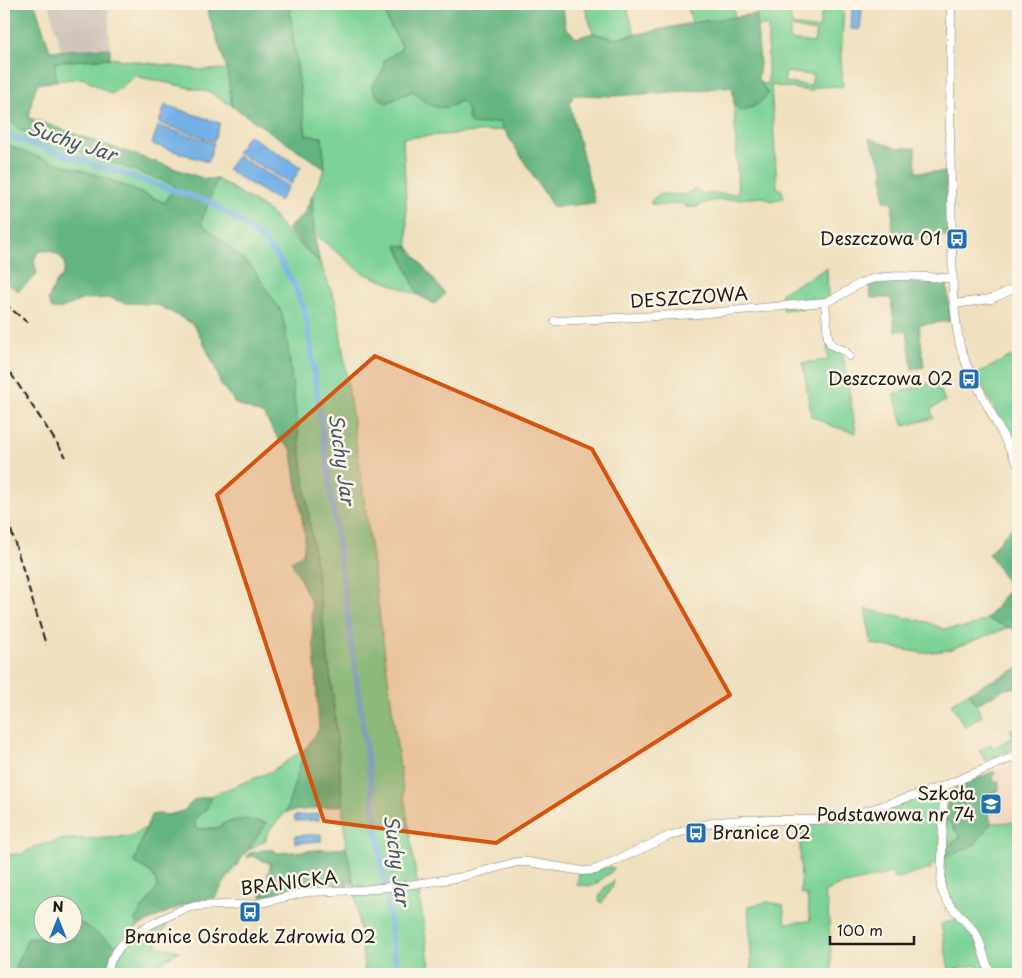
<svg xmlns="http://www.w3.org/2000/svg" width="1022" height="978" font-family="'Playpen Sans',sans-serif">
	<style>
		.built { fill: #efd6bb }
		.industrial { fill: #cdc2b9 }
		.green { fill: #7bd297; stroke: #4c775a; fill-rule: evenodd }
		.forest { fill: #64b480; stroke: #40684e }
		.water { fill: #75b0e6; stroke: #486681 }
		.lines { fill: none; stroke-linecap: round; stroke-linejoin: round }
		.canal { stroke: #75b0e6; stroke-width: 5.5 }
		.minor-casing { stroke: #867e6e; stroke-width: 9 }
		.minor { stroke: #fff; stroke-width: 8 }
		.rail { stroke: #1c1c1c; stroke-width: 2; stroke-dasharray: 8 4; stroke-linecap: butt }
		.marked { fill: #d4530e; fill-opacity: 0.2; stroke: #d4530e; stroke-width: 4; stroke-linejoin: round }
		.labels { text-anchor: middle; stroke-width: 5; stroke-linejoin: round; paint-order: stroke }
		.poi-label { font-size: 18px; fill: #1c1c1c; stroke: #fcf5e5; text-anchor: end }
		.street-label { font-size: 18px; fill: #1c1c1c; stroke: #fcf5e5 }
		.water-label { font-size: 19px; font-style: italic; fill: #40576d; stroke: #fcf5e5 }
	</style>
	<rect width="100%" height="100%" fill="#fcf5e5"/>
	<filter id="ink" filterUnits="userSpaceOnUse"><feTurbulence type="fractalNoise" baseFrequency=".02" numOctaves="2"/><feDisplacementMap in="SourceGraphic" scale="10" xChannelSelector="R" yChannelSelector="G"/><feConvolveMatrix kernelMatrix="1 2 1 2 8 2 1 2 1" color-interpolation-filters="sRGB"/></filter>
	<filter id="wash" filterUnits="userSpaceOnUse"><feTurbulence type="fractalNoise" baseFrequency=".0096" numOctaves="4" result="noise"/><feDisplacementMap in="SourceGraphic" scale="20" xChannelSelector="R" yChannelSelector="G"/><feGaussianBlur stdDeviation="1.12" result="paint"/><feColorMatrix in="noise" values="0 0 0 0 0 0 0 0 0 0 0 0 0 0 0 0 0 1.4 0 .05"/><feComposite in="paint" operator="in"/></filter>
	<g filter="url(#wash)">
		<rect width="100%" height="100%" fill="#efe0bf"/>
		<path class="built" d="M1018 760V822L973 825 956 787Z"/>
		<path class="industrial" d="M49 4H108L110 48 61 50Z"/>
		<path class="green" d="M289 4H384L388 22 402 46 399 51 384 60 383 71 372 86C373 94 379 99 387 103L412 91C417 93 418 96 422 99 434 108 448 110 460 101 468 105 468 110 468 119L476 125 487 122H499L503 130 403 138 408 247 397 246 418 295 363 273 314 234 312 196 325 169 322 137 306 136Z
			M584 4H626L635 34 614 39 593 33Z
			M687 4H733L735 18 692 23Z
			M823 4H844L841 59 843 86 817 87 811 91 771 85 777 188 782 190 784 198 770 201 764 197 710 201 697 207H687L681 203 662 205 651 204V201L659 194 685 195 694 189 704 194H738L734 102 740 111 768 94 761 83 768 84V26H758L756 14 790 11 792 25 819 29ZM790 27 816 32 814 43 790 40ZM786 72 813 75 811 86 784 82Z
			M110 58 201 70 227 69 232 106 209 92 135 76 112 94 82 78 56 81 55 62Z
			M4 115 18 129 175 184 166 203C140 193 114 180 87 172 59 162 30 158 4 142Z
			M217 179 269 211 285 230 320 263 336 303 363 490 401 776 431 974H365L354 883 346 848 333 696 300 448 286 332 281 311 201 223Z
			M827 268 828 300 823 306 783 310 781 293Z
			M827 346 839 351 843 355 856 433 832 426 811 416 803 363 828 360Z
			M1011 356 1018 366V457L977 374Z
			M936 381 945 401 931 409 933 418 904 426 893 394Z
			M865 609 927 622 943 629 969 627 987 619 1010 627 949 650 923 653 872 644Z
			M969 692 982 716 965 727 951 704Z
			M1018 725V747L985 760 979 751 991 744 993 748 1014 737 1010 730Z
			M305 749 286 812 270 829 266 837V840L248 850 267 823 227 822 217 828 195 829V818L207 808 211 796 272 771Z
			M938 792H941L939 863 930 865 931 869 894 879 892 873 837 886 824 893 828 906 832 974H752L748 906 768 902 783 905 785 923 810 921 807 895 801 894 800 844 798 826 800 823 837 822Z
			M945 817 961 838 943 849Z
			M1018 822V974H994L981 940 947 897 944 884 945 857 973 846 991 823Z
			M146 828 134 862 152 873 158 888 135 919 137 927 117 946 75 940 15 966 31 974H4V855L22 854 34 847 65 839 109 838 130 836ZM42 906H72V936H42Z
			M611 867 615 869 593 886 577 885 579 874Z
			M614 881 613 885 602 903 600 902 599 898 604 888Z
			M170 919 156 946 180 951 164 960 154 974H109C117 944 145 932 170 919Z
			M958 919 972 932 989 974H981L977 965 949 970 941 924Z"/>
		<path class="forest" d="M4 4H35L50 51 110 48V58L55 62 56 81 37 84 32 99 29 118 205 179H217L201 223 252 267 281 311 286 332 300 448 333 696 343 805 286 812 305 749 319 729 311 602 291 561 303 554 305 537 291 448 280 441 264 415 234 403 232 398 221 385 216 369 197 330 191 323 160 306 152 304 126 303 109 298 84 299 60 309H52L48 301C50 296 52 291 54 286 56 282 61 278 63 274 70 258 53 247 38 252L34 260 37 275 18 291 4 281V142C29 158 59 162 87 172 113 180 139 193 165 203L175 185 18 129 4 115Z
			M205 4H289L306 135 322 137 325 169 232 106 227 69Z
			M384 4H563L565 26 576 38 593 33 614 39 692 23 756 14 760 64 758 79 768 94C760 104 753 108 740 111L734 102 732 86 700 90 615 96 573 95 570 106 595 203 553 207 499 122C490 122 477 126 471 124 466 115 470 106 460 101 449 109 437 110 425 102 419 98 418 93 412 91L386 103 373 91 372 86 383 71 384 60 399 51 402 46 388 22Z
			M869 138 896 148H915L916 172H946L948 236 892 242 893 202 884 201 883 169Z
			M312 196 314 234 320 263 287 229 304 214Z
			M397 245 408 247 445 294 435 304 418 295Z
			M887 278 947 282 950 321 919 325 924 367 912 369 907 331H895L891 298H871L869 284Z
			M1018 521V631L987 619 1010 588 989 553Z
			M1018 668V687L1004 689 977 704 969 692Z
			M994 771 995 774 992 776 995 783 999 781V790L992 793 993 796 986 802 991 823 973 846 945 857 943 849 961 837 945 817 948 792Z
			M211 796 207 808 195 818V829L217 828 227 822 245 819 267 823 224 883 215 898 195 901 167 912 137 927 135 919 158 887 152 873 134 862 151 815 157 814 168 815 183 811 195 799Z
			M346 848 354 883 315 888 304 887 261 897 271 864 252 856 247 858 249 853 264 850H275V853Z
			M78 921 117 946 104 974H31L15 967 28 938 75 940Z"/>
		<path class="water" d="M854 8 862 10 860 30 851 29 852 9Z
			M165 105 220 123 214 141 159 123Z
			M158 126 214 143 208 162 152 144Z
			M248 135 301 167 291 184 237 152Z
			M237 156 289 186 279 201 227 170Z
			M319 814V820L295 821 294 816Z
			M321 834V841L295 843V836Z"/>
		<g class="lines">
			<path class="canal" d="M4 132 20 140 210 202 246 226 264 241 277 256 294 285 303 307 308 327 397 974"/>
		</g>
	</g>
	<g filter="url(#ink)">
		<g class="lines">
			<g class="minor-casing">
				<path id="minor" d="M951 4 950 133 953 295 957 329 960 346 968 368 1018 465
					M825 302 828 338 831 345 845 351 849 356
					M954 304 991 299 1018 287
					M555 321 698 314 825 302C839 298 850 288 863 282 889 272 926 278 953 278
					M944 786 941 888C947 908 965 918 976 934 983 947 984 961 991 974
					M107 974 111 960 119 948 126 940 142 929 158 921 181 910 196 906 256 904 307 892 362 890 414 884 457 878 517 862H528L583 871 595 870 669 836 699 826 717 822 742 820H814L840 818 863 812 944 786 1018 755"/>
			</g>
			<use href="#minor" class="minor"/>
			<path class="rail" d="M4 303 28 323
				M4 363 66 457
				M4 507 46 645"/>
		</g>
	</g>
	<path class="marked" d="M375 356 592 449 730 695 496 843 324 821 217 495Z"/>
	<defs>
		<g id="bus-square" transform="scale(1.125)"><rect x="-9" y="-9" width="18" height="18" rx="4" fill="#1f6fb2" stroke="#fcf5e5"/><path d="M-5-6H5V4H4V6H2V4H-2V6H-4V4H-5ZM-3.5-4V0h7V-4ZM-3.5 1.2v1.5H-2V1.2ZM2 1.2v1.5H3.5V1.2Z" fill="#fff"/></g>
		<g id="school-square" transform="scale(1.125)"><rect x="-9" y="-9" width="18" height="18" rx="4" fill="#1f6fb2" stroke="#fcf5e5"/><path d="M0-5L7-2L0 1L-7-2ZM-4 1L0 2.5L4 1V4Q0 6-4 4Z" fill="#fff"/></g>
	</defs>
	<g fill-rule="evenodd">
		<use href="#bus-square" x="957" y="239"/>
		<use href="#bus-square" x="969" y="379"/>
		<use href="#school-square" x="991" y="804"/>
		<use href="#bus-square" x="696" y="833"/>
		<use href="#bus-square" x="250" y="912"/>
	</g>
	<g class="labels">
		<g class="poi-label">
			<text x="941" y="245">Deszczowa 01</text>
			<text x="953" y="385">Deszczowa 02</text>
			<text x="975" y="800">Szkoła<tspan x="975" dy="21">Podstawowa nr 74</tspan></text>
			<text x="712" y="839" text-anchor="start">Branice 02</text>
			<text x="250" y="943" text-anchor="middle">Branice Ośrodek Zdrowia 02</text>
		</g>
		<g class="street-label">
			<text transform="translate(689 298) rotate(-4)" y="6">DESZCZOWA</text>
			<text transform="translate(289 883) rotate(-7)" y="6">BRANICKA</text>
		</g>
		<g class="water-label">
			<text transform="translate(72 141) rotate(18)" y="7">Suchy Jar</text>
			<text transform="translate(342 459) rotate(82)" y="7">Suchy Jar</text>
			<text transform="translate(397 860) rotate(82)" y="7">Suchy Jar</text>
		</g>
	</g>
	<rect width="1022" height="978" fill="none" stroke="#fcf5e5" stroke-width="20"/>
	<g transform="translate(58 920)"><circle r="24" fill="#fcf5e5" stroke="#a29e95"/>
	<path d="M0-4L9 19L0 12L-9 19Z" fill="#1f6fb2"/>
	<text y="-8" font-size="14" font-weight="bold" text-anchor="middle" fill="#1c1c1c">N</text>
	</g>
	<path d="M830 936v8h84v-8" fill="none" stroke="#1c1c1c" stroke-width="2.5"/>
	<text x="837" y="936" font-size="15" fill="#1c1c1c" stroke="#fcf5e5" stroke-width="4" paint-order="stroke">100 m</text>
</svg>
